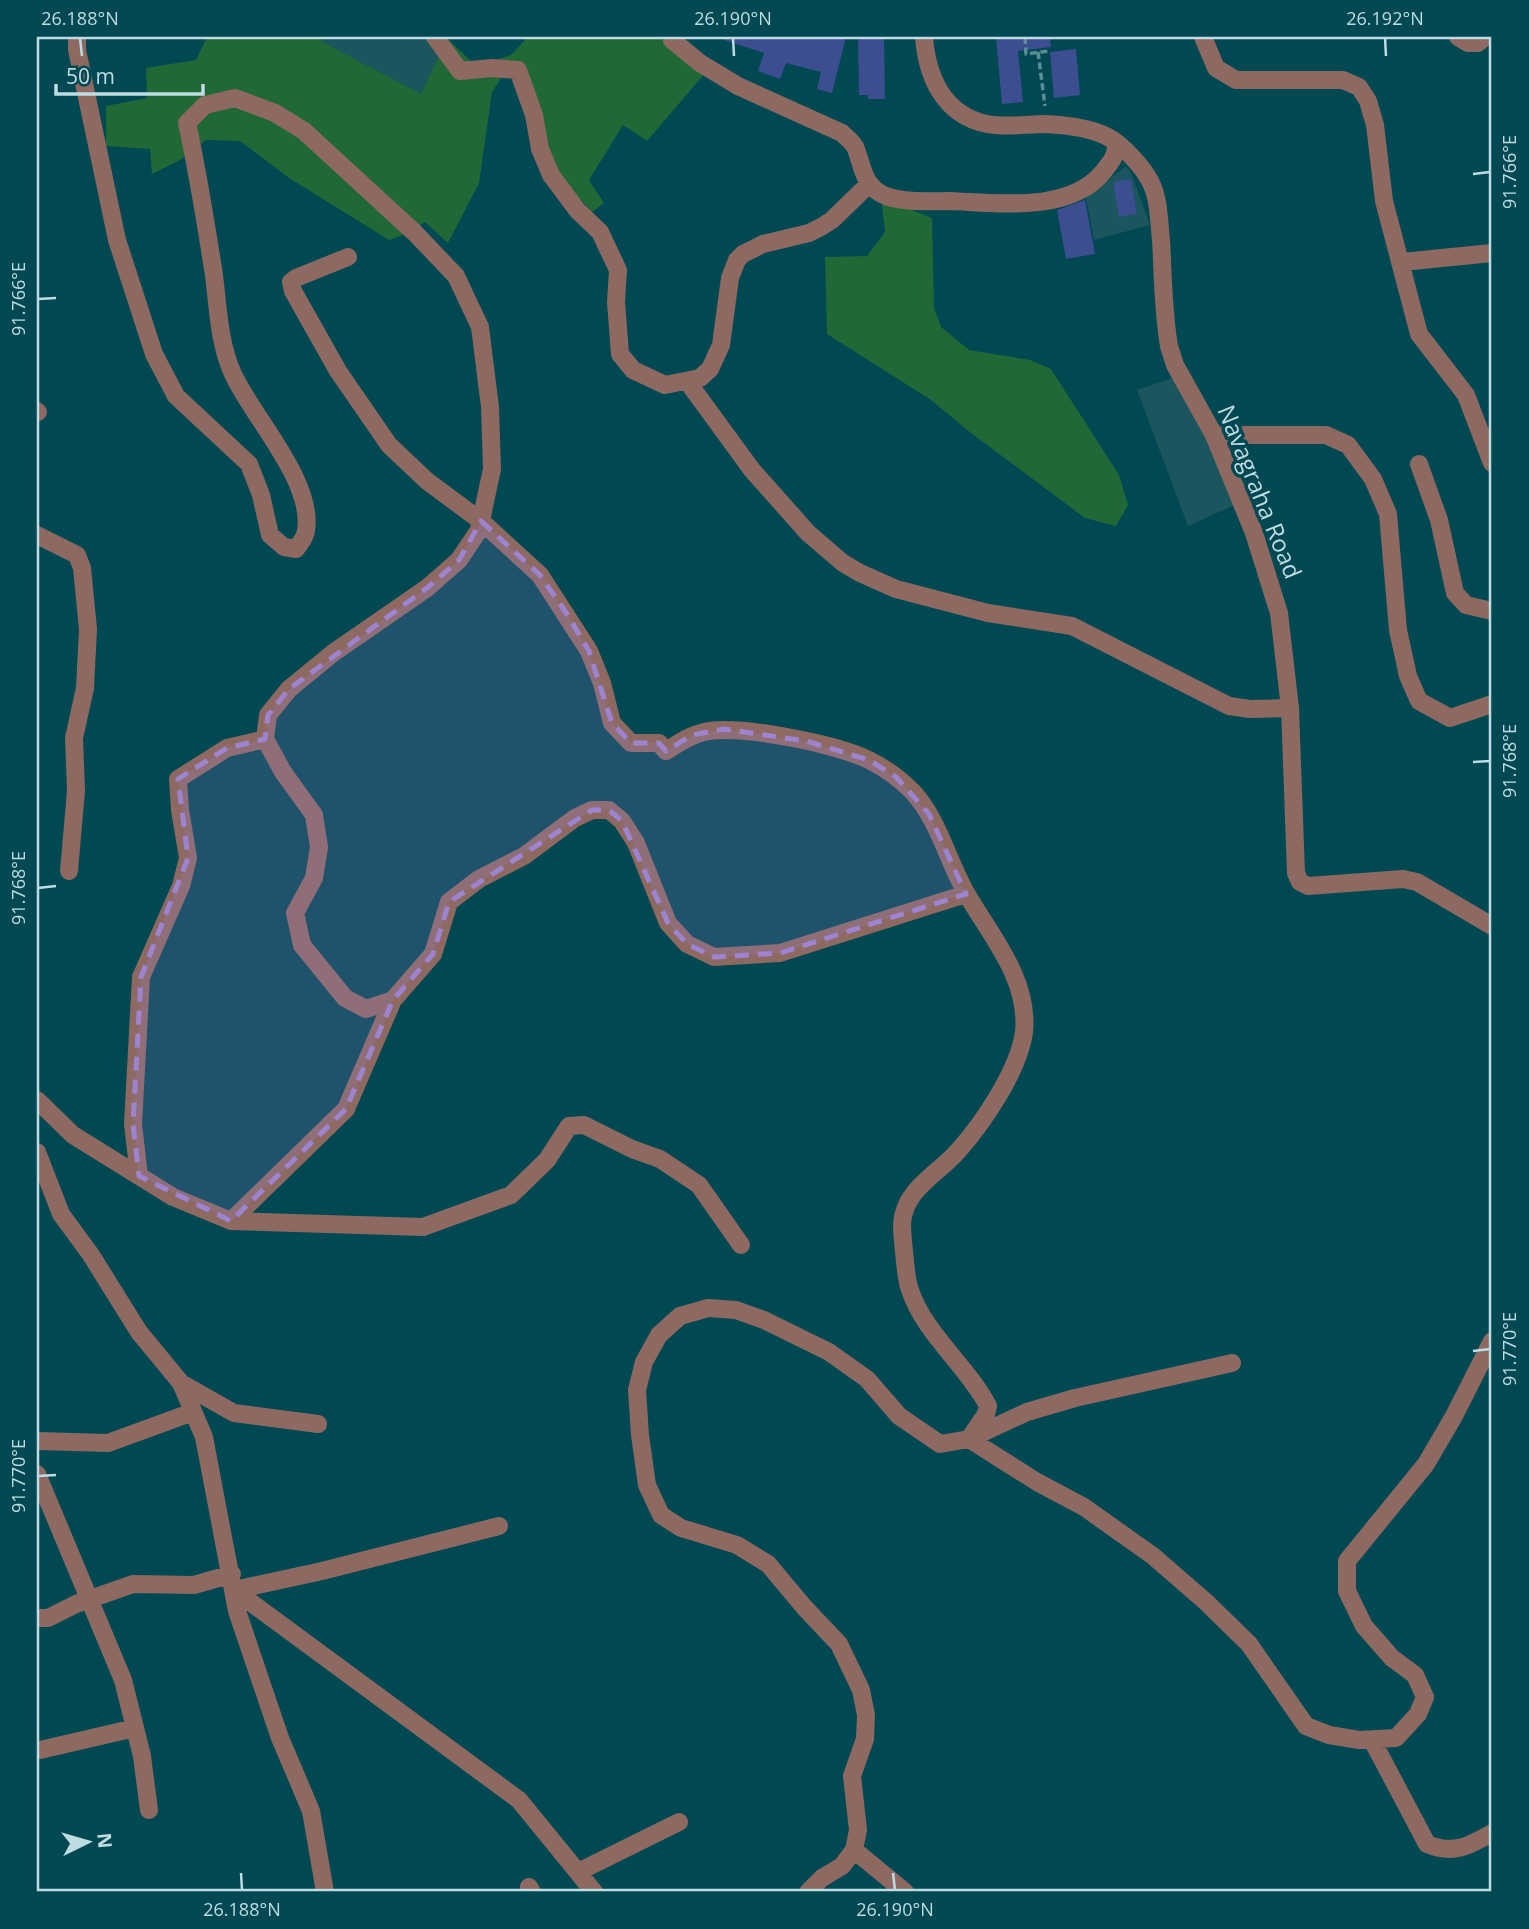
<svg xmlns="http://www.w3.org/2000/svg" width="1529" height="1929" font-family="'Open Sans',sans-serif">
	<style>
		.built { fill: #1b565e }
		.green { fill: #206937 }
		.building { fill: #3c4e8f }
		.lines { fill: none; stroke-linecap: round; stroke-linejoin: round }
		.path { stroke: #5a8e96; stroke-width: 3.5; stroke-dasharray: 7 3.5; stroke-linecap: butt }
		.minor { stroke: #8e6962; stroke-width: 18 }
		.marked { fill: #9d84d0; fill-opacity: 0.2; stroke: #9d84d0; stroke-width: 5; stroke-dasharray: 14 9; stroke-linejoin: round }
		.ticks { fill: none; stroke: #bfdce2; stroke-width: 2.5 }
		.labels { text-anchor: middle; stroke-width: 7; stroke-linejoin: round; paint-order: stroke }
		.street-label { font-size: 24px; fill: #bfdce2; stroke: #004852 }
		.neatline { fill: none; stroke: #bfdce2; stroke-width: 2.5 }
		.ticks-label { font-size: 18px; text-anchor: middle; fill: #bfdce2 }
	</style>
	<rect width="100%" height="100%" fill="#004852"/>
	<path class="built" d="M321 37H446L447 38 421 94 321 41Z
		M1126 166 1131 173 1150 225 1094 240 1086 197Z
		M1187 373 1248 499 1188 526 1137 390Z"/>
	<path class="green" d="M207 37H321V41L421 94 447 38 476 66 511 55 528 37H658L679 49 706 72 647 141 623 125 589 180 604 203 592 212 553 170 533 113 507 69 492 92 479 183 448 243 425 222 406 234 389 240 289 178 240 141 206 140 180 160 152 174 150 149 106 146V106L147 98 146 68 196 60Z
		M881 198 932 218 934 308 941 327 969 350 1030 360 1051 369 1119 475 1128 505 1116 526 1085 518 971 433 931 400 827 334 825 257 867 256 885 232Z"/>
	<path class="building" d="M724 37H846L832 93 817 89 821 72 786 63 780 79 758 71 764 53 724 40Z
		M996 37H1050L1051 47 1018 51 1023 102 1002 104Z
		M858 39H884L885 99H868V95H859Z
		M1076 49 1080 95 1054 98 1050 52Z
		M1131 179 1137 214 1119 217 1113 182Z
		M1085 200 1095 254 1066 259 1057 210Z"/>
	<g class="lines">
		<path class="path" d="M1025 37 1026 54 1049 51
			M1038 52 1045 106"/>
		<path class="minor" d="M77 37V50L117 240 154 354 176 396 249 464 261 495 270 535 284 547 296 549C300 544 305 537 306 531 314 481 253 418 233 374 219 344 218 307 214 275 206 224 198 173 187 123L205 105 235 98 275 113 304 131 415 233 456 276 480 327 490 407 492 469 479 530 459 560 427 588 333 653 289 689 268 715 265 739 283 772 314 815 319 847 314 878 295 913 302 945 345 998 366 1009 393 1000 433 954 449 902 479 879 524 856 575 818 592 810H609L622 821 636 843 668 923 687 944 714 957 780 953 966 894
			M435 37 460 71 492 68 518 70 534 115 540 149 551 175 577 210 600 232 618 270 616 302 620 354 633 370 665 385 700 378 710 369 721 345 730 278 737 260 743 254 763 244 809 233 821 227 832 220 869 184
			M924 37C927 76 943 115 987 124 1006 128 1027 124 1046 124 1064 125 1091 128 1108 137 1122 144 1144 168 1151 183 1159 199 1159 222 1161 240 1163 276 1163 311 1169 346L1175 365 1214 435 1254 533 1279 613 1290 708 1296 873 1300 882 1308 886 1403 879 1417 882 1492 926
			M1203 37 1216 68 1236 80H1343L1359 87 1368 101 1375 125 1384 201 1419 334 1466 395 1492 463
			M1458 37 1468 43H1478L1485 37
			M672 40 700 63 738 86 842 133C847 138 854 143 856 149 863 168 864 188 886 196 906 203 930 201 951 201 998 203 1070 213 1103 172 1111 162 1116 157 1116 144
			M348 257 296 278 291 282 293 291 338 371 389 445 427 481 481 521 540 575 589 651 602 683 612 723 631 743H659L666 751C679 743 690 735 704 732 738 724 837 744 869 760 885 768 900 779 912 791 940 821 948 864 969 898 994 940 1029 981 1024 1032 1019 1070 983 1123 958 1151 937 1175 904 1189 902 1224 902 1233 903 1242 904 1251 905 1263 906 1276 909 1287 923 1333 966 1364 988 1406L986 1414 969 1439 940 1444 899 1416 867 1379 829 1352 764 1320 736 1310 708 1308 680 1316 659 1335 644 1362 637 1390 640 1435 647 1485 661 1515 681 1528 737 1545 768 1564 804 1607 839 1644 861 1690 866 1715 865 1739 852 1776 858 1830 854 1850 842 1866 822 1878 808 1892
			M1402 262 1492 253
			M687 381 752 470 808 533 843 563 860 573 896 589 988 613 1072 626 1229 706 1250 709 1290 708
			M37 411 38 412
			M1214 435H1326L1348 445 1373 479 1388 514 1398 630 1408 676 1419 701 1450 718 1492 704
			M1419 464 1439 520 1455 593 1466 605 1492 611
			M37 535 77 555 82 568 88 629 85 688 74 738 76 791 69 871
			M37 1100 73 1135 173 1197 231 1221 423 1227 511 1195 547 1160 569 1126 584 1125 632 1149 660 1159 699 1185 741 1245
			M37 1152 61 1214 91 1255 139 1332 181 1383 204 1437 237 1611 280 1738 311 1811 325 1892
			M139 1176 133 1124 141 977 181 886 188 858 180 810 178 779 227 748 265 739
			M231 1221 346 1109 393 1000
			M181 1383 234 1413 318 1424
			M969 1439 1037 1482 1084 1507 1153 1556 1206 1602 1249 1644 1306 1726 1329 1735 1359 1740 1396 1738 1418 1714 1425 1697 1415 1675 1392 1658 1364 1626 1347 1591V1561L1426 1464 1454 1416 1492 1341
			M969 1439 1027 1412 1075 1398 1232 1363
			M37 1441 108 1443 193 1412
			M37 1474 123 1680 142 1756 149 1810
			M499 1526 322 1571 234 1590 519 1800 594 1892
			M37 1618H48L76 1604 133 1584 194 1585 232 1574
			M1372 1740 1427 1844C1453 1855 1469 1846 1492 1833
			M40 1750 135 1728
			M854 1850 905 1892
			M578 1872 679 1822
			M529 1887 532 1892"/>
	</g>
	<path class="marked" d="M481 521 540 575 567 614 589 651 612 723 631 743H659L666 751 692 735 724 729 806 741 869 760 896 777 929 814 966 894 780 953 714 957 687 944 668 923 622 821 609 810H592L449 902 433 954 393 1000 346 1109 231 1221 139 1176 133 1124 141 977 188 858 178 779 227 748 265 739 268 715 289 689 427 588 459 560Z"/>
	<path class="ticks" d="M80 38 82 56M733 38 734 56M1385 38 1386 56M1473 174 1490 172M38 299 56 298M1473 762 1490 761M38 888 56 886M1473 1351 1490 1349M38 1476 56 1475M241 1873 242 1890M893 1873 895 1890"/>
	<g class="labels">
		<g class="street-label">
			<text transform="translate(1259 492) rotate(68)" y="8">Navagraha Road</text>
		</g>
	</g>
	<rect width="1529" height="1929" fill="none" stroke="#004852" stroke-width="77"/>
	<g transform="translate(88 1842) rotate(85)" stroke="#004852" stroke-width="5" paint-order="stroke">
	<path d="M0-5L12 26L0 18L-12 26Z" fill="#bfdce2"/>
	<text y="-10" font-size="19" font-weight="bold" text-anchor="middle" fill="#bfdce2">N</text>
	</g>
	<path d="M56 84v10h147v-10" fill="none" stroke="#bfdce2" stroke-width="3.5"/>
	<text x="66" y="84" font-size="21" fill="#bfdce2" stroke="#004852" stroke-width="5" paint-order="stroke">50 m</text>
	<rect x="38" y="38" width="1452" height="1852" class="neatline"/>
	<g class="ticks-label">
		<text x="80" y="25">26.188°N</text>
		<text x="733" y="25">26.190°N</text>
		<text x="1385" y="25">26.192°N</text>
		<text transform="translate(1510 172) rotate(-90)" y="6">91.766°E</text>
		<text transform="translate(19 299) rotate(-90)" y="6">91.766°E</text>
		<text transform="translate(1510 761) rotate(-90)" y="6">91.768°E</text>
		<text transform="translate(19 888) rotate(-90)" y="6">91.768°E</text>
		<text transform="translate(1510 1349) rotate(-90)" y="6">91.770°E</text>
		<text transform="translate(19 1476) rotate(-90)" y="6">91.770°E</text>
		<text x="242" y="1916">26.188°N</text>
		<text x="895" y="1916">26.190°N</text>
	</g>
</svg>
